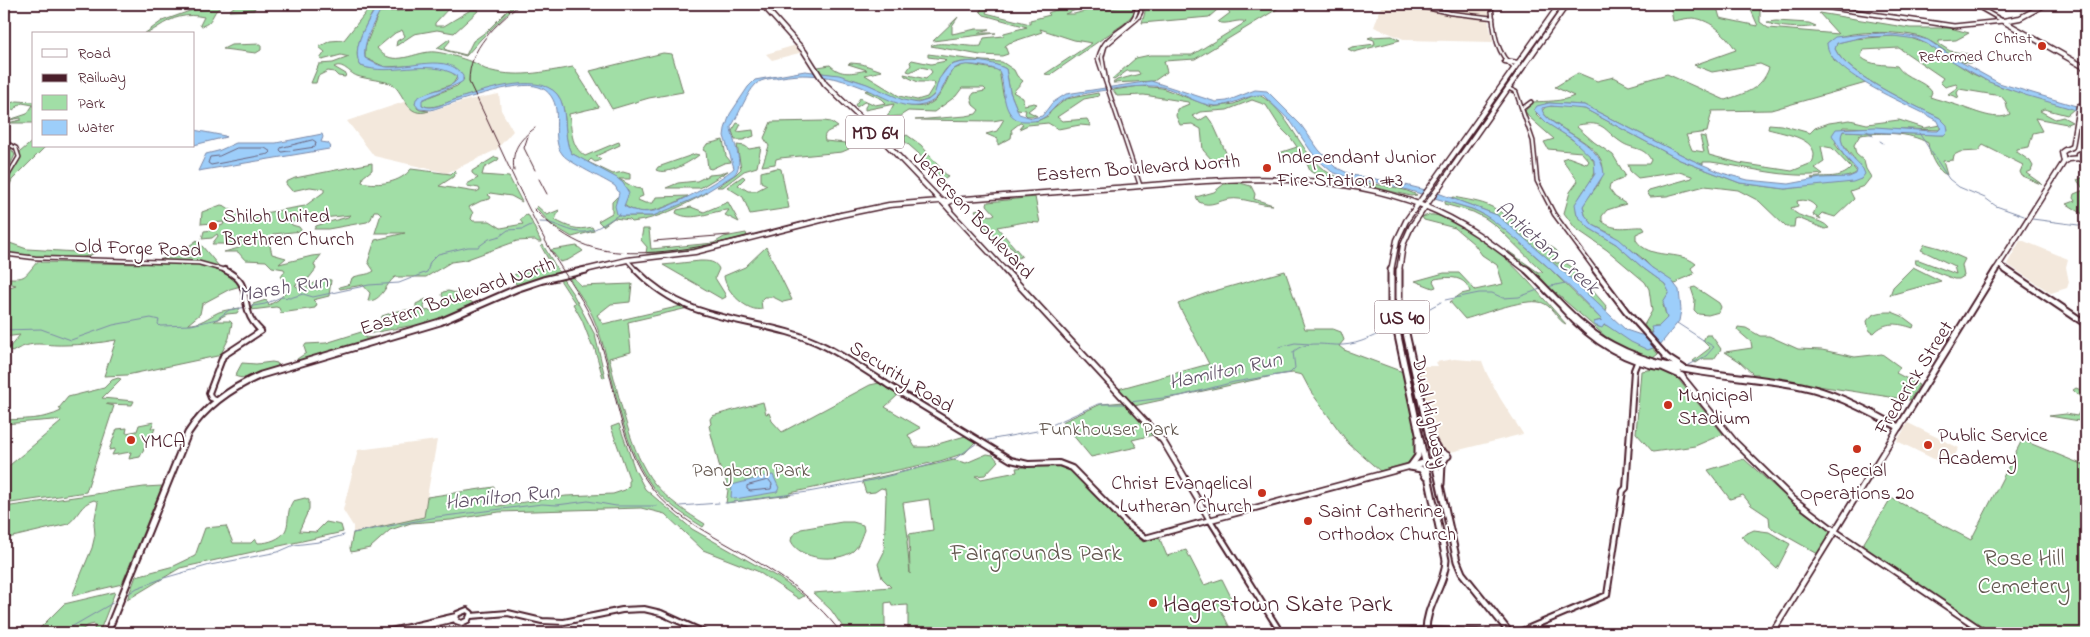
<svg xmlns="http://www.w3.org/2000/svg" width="2090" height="637" font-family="'Indie Flower',sans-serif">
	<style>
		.built { fill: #f3e8dc }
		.green { fill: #a1dea6; stroke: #767e68; fill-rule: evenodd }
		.water { fill: #9dcefa; stroke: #7c88a7 }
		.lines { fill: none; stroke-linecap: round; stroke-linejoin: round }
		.shore { stroke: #6b657e; stroke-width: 1 }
		.stream { stroke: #7c88a7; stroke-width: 1 }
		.tertiary-far1-casing { stroke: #4a1f2b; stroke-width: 5.5 }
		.tertiary-casing { stroke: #4a1f2b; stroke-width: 8 }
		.secondary-far1-casing { stroke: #4a1f2b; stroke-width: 6 }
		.secondary-casing { stroke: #4a1f2b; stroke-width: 8 }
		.primary-far1-casing { stroke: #4a1f2b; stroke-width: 7 }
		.primary-casing { stroke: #4a1f2b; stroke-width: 9 }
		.tertiary-far1 { stroke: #fff; stroke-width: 2.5 }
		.tertiary { stroke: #fff; stroke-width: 4 }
		.secondary-far1 { stroke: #fff; stroke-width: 3 }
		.secondary { stroke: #fff; stroke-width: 4.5 }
		.primary-far1 { stroke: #fff; stroke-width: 4 }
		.primary { stroke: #fff; stroke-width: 5 }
		.rail { stroke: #4a1f2b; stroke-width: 1 }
		.poi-dot { fill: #c8321e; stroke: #fff; stroke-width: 2 }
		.labels { text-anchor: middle; stroke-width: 4; stroke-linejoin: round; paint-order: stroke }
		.far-poi-label { font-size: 16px; fill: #4a1f2b; stroke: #fff; text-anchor: end }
		.shield { fill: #fff; stroke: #80626b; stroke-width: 1 }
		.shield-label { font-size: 19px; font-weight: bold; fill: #4a1f2b }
		.poi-label { font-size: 20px; fill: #4a1f2b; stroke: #fff; text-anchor: start }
		.street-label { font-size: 20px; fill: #4a1f2b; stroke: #fff }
		.park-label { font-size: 20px; fill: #645850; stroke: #fff }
		.water-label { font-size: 21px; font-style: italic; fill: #635469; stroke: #fff }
		.near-park-label { font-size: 24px; fill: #645850; stroke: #fff }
		.near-poi-label { font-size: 24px; fill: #4a1f2b; stroke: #fff; text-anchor: start }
	</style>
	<rect width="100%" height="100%" fill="#fff"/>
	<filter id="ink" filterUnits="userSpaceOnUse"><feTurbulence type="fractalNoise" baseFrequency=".02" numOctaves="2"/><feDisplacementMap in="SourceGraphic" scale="10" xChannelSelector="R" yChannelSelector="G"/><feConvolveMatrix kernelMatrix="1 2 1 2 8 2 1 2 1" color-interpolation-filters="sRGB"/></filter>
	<g filter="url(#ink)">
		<path class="built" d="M1382 4H1404L1450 14 1488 19 1493 42 1406 40 1374 27Z
			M1415 4H1488L1489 15 1451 12Z
			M796 45 803 52 772 60 766 54Z
			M499 94 501 110 513 131 496 150 447 173 374 156 347 121 410 100 414 111 427 112 468 100Z
			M2020 241H2024L2068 259 2066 267 2069 282 2067 288 2051 293 2007 264Z
			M1454 359 1482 361 1487 374 1500 398 1523 434 1447 453 1438 448 1431 433 1418 366H1438L1436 362Z
			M1908 423 1959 448 1948 466 1897 441Z
			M437 440 423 520 353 533V526L343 510 358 450Z"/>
		<path class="green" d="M209 4H256L248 7 255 8 254 10 229 11 236 5C231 5 223 5 219 8 212 13 213 23 202 26L200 25 204 17C186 13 173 17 158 27 153 30 149 33 144 34L162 21Z
			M514 4 516 5 481 39 466 56 437 48 449 39 450 41 445 47 446 50 466 55 473 41 487 31Z
			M985 4H990L986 13 1030 24V20L1050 15 1048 13C1057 9 1067 6 1076 10L1065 14H1074L1100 7 1097 4H1102L1108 9 1133 4 1134 13 1125 23 1050 75 1045 74 1092 43 1074 40 1040 29 1042 32 1009 43 1005 46 1008 54 1002 56 980 55 931 46C939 40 969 48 981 46L984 38 1003 36 1004 33 1027 27 984 15 980 11Z
			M1143 4H1224L1209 17 1142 23 1145 12Z
			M1227 4H1279L1282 6 1195 59 1164 61 1167 72 1154 81 1113 83 1117 80 1140 74 1138 71H1127L1114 80 1112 79 1136 58 1150 55H1192L1246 22C1238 18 1227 26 1218 22L1230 13 1226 8Z
			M1696 4H1716L1720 18 1758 26 1751 10 1753 4H1778L1760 9V22L1768 28 1838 34 1819 13 1910 28H1950L1969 33 1956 40 1939 41V44L1950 51 1974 55 1976 57 1974 59 1977 60C1974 63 1969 64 1963 62 1948 56 1937 42 1920 37 1901 31 1843 29 1827 43L1834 60 1866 83 1771 110 1712 111 1707 132 1686 135 1692 150 1704 152 1700 136 1705 137 1709 155 1739 163 1792 171 1812 163C1823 139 1786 134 1768 129L1769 124 1781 125 1810 133 1815 128 1829 123 1850 120 1867 124 1899 120 1924 128 1940 125V130L1843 127 1835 144 1857 172C1851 179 1820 181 1811 178 1825 175 1841 180 1851 168L1832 148 1821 146 1824 162 1815 168 1823 174C1786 179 1748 167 1711 162H1703V164H1700L1584 105 1546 103 1536 114C1548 127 1605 152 1594 174 1588 189 1573 198 1577 215L1589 228 1616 244 1643 268 1665 284 1669 292 1663 305 1667 318 1659 326H1654L1653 333 1648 331 1644 325 1652 311 1649 289 1645 282 1607 250 1575 228 1564 213 1570 192 1578 181 1562 159 1568 157 1587 164 1589 161 1581 152 1548 149 1544 142 1554 139 1529 117 1525 111 1533 102C1546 101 1562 102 1574 96L1555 87 1578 73 1597 81 1614 77 1629 85 1667 74 1725 100C1745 93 1761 90 1769 68L1760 64 1712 72 1694 65 1736 50C1726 35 1712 20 1693 18 1687 18 1679 20 1673 21L1670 5 1695 9Z
			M449 8 435 23V26H444L472 9 479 10 454 33 437 30 414 34 396 46 397 41 405 36 402 30 395 33 377 48C393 70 416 50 435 52 446 53 461 58 472 62 477 63 480 67 485 69 515 79 544 72 573 67L599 107 569 114C572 129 570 146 585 156L616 143 619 142 620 145 596 156 601 159 599 161 595 162 591 159 588 162 613 174 623 172 630 174V179H619L635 188 641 189 643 196 638 198V200L645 203H653L656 197 688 196C669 206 643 220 624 205L623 183 571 153C562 136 569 114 559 97 544 71 480 92 457 99 448 102 438 107 428 107L422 105 421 100 457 86 464 79 443 64 385 67 365 58V47L379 12Z
			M374 10C366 25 350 51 361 66 389 76 437 55 457 77L453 84 420 96 417 108 420 110 429 111C406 119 405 93 392 84 387 81 365 79 357 76 349 73 343 62 334 67L346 74 345 77 338 76 334 72 328 71 318 76 316 83H311L319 64 333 63 349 57 341 55 322 60 320 59 325 52 319 47 330 41 344 40 367 11Z
			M958 17 952 26V34L976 29H989L978 33H996L933 41Z
			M1776 21 1809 23 1816 26C1806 29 1775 28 1767 22Z
			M1392 36 1400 40 1354 52 1348 49 1352 47 1375 44 1374 40 1368 38 1371 37Z
			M1893 36 1908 37 1927 44 1971 73 1999 86 2074 109 2067 115 2044 109 2040 111 2055 119 2063 117 2072 122 2067 124 2035 118 2042 131 2033 133 2029 147 2017 149V152L2030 161 2033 166 2031 171 2026 173 2043 185 2022 176 2020 172 2023 165 1983 145 1978 151 1960 152 1954 155 1953 160 1943 161 1947 175C1936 171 1929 154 1928 143 1909 132 1882 132 1860 135L1854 145 1856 154 1864 161 1866 169 1871 177 1864 186 1850 191 1854 199 1835 217 1822 213 1819 216 1821 219 1813 215 1816 207C1811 201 1805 199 1797 201L1798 206 1791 208C1797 220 1821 217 1829 228L1825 229 1798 218 1795 219 1794 227H1786L1759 201 1738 190 1705 186 1667 196 1650 197 1647 192 1649 190 1692 178V176L1679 172 1638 178 1630 171 1628 164H1649L1651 160C1644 146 1632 150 1621 142 1603 130 1605 120 1578 125L1577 127 1594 142 1613 155 1625 175 1622 179 1610 184 1609 189 1615 197 1626 204 1607 210 1602 216V221C1614 232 1629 226 1643 227L1645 230 1636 234V240C1650 261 1679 249 1696 264L1691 268 1694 274 1677 281 1678 283 1675 284 1652 268 1642 258 1611 234 1593 225 1585 215 1583 206C1588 195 1599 187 1602 176 1611 144 1555 132 1542 111L1546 106 1574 107 1585 109 1680 160 1740 183 1785 189 1861 179C1858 172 1857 165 1854 159 1849 150 1836 143 1843 131L1944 135 1940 118C1913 105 1847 75 1835 49L1837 43 1853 39ZM1899 48 1943 78 1940 82 1945 87 1956 84 1958 87 1948 94 1959 98 1957 93 1959 89 2001 96 2006 102 2007 108 2010 114C1996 123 1968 108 1953 104 1945 101 1938 100 1930 97L1932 92C1924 80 1905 79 1897 66 1884 64 1871 66 1861 57L1863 50Z
			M261 44V50L256 53 223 49 231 45Z
			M663 53 672 54 683 92 649 98 612 109 590 71Z
			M928 54 983 61 1002 62 1014 70 1017 76 1023 81 1013 92 1023 98 1024 105 1034 103 1037 104 1028 111 1037 116H1027L1025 114 1026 110 1017 109 1010 92 1006 69C997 64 987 63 976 62 927 58 949 94 924 101 905 107 883 90 866 84 851 78 836 75 821 73L818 67 830 65C841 76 852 73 867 70L848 64 851 63 862 64 882 71 865 75 899 96 917 100 927 97 935 84 933 82H918L905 76 904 74 926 79 932 72 930 69 920 67 910 72 907 71 911 65 910 62 912 60 931 64 946 61 944 59 928 57Z
			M966 64 999 70 1003 94 1010 114 1037 121 1048 116 1051 111 1066 99 1098 93 1099 96 1084 99 1057 117 1062 121 1087 119 1091 126 1080 125 1058 129 1048 123 1028 125 1019 129 1023 124 1020 123 1011 130 1012 132 1011 138 998 145V139L986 134 997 131 1004 119 993 121 915 120 966 116 976 114 979 110 973 105 971 97 974 93 985 91 986 90 984 88H962L956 96 934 112 908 111 900 116 887 117 894 104 865 110V107L868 103 864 102 857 107 855 105 860 98 875 105 886 103 882 99 865 91 866 90C886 95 919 120 938 97 944 89 947 79 952 70Z
			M1140 86 1162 88 1212 107 1234 104 1257 94C1290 109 1300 157 1329 173 1356 187 1390 181 1417 195L1411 196 1313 173 1310 171 1303 154 1297 153 1283 156 1279 153 1297 147 1291 138 1280 127 1266 105 1252 100 1227 110 1200 112 1192 116 1199 121 1207 116 1213 124 1228 157 1224 161 1212 160 1203 150 1201 129 1192 124 1180 125 1176 116 1177 109 1189 104 1188 102 1144 95 1117 96 1113 90Z
			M17 101 34 102V123H7L21 120V118L9 120 27 114 33 105 22 103 13 110 10 109 11 106 4 108V105Z
			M824 121 831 122 838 127C831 131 822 131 825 141L846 143 849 149 842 152 780 158 776 159 775 164 762 166 769 146 764 138 771 122Z
			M737 123 741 124 737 132 753 130 754 136 743 140H735L732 131Z
			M907 135 921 145 948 177 945 179 934 172 918 153 901 138Z
			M34 140V146H46L12 180 4 198V184L19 160 20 152Z
			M723 140 726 156 731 162 724 163 711 169 708 168 706 152 703 150 707 144Z
			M4 144 10 147 15 155 4 177Z
			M737 145 745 146 749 149 761 147 757 167 744 171 723 187H717L736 174 741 169Z
			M695 154 699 155C690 162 667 176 656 170L658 167Z
			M495 157 499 158 498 160 484 168 482 175 509 177 522 202 511 196 490 193 488 195 491 197 490 199 481 201 469 207 473 213 471 219 473 221H490L501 228 523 224 520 220 526 215 529 216 541 242H538L535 240 517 241 465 260 451 262 426 277H395C385 285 382 301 368 301L370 293 363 285 340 289 339 287 350 284 352 278C359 274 367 276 374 271L368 262 375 240 405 233H375L381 214 378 211H374L371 219 367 222 328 229H314L316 226 325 223 348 217 351 215 295 221 291 223 292 225 299 227 302 231 273 234 270 237 269 242 272 254 286 258 279 264 312 256 321 255 314 264 316 269 309 278 295 285 297 287H306L323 279 331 280 329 296 313 300 317 304 315 308 281 313 279 308 276 307 251 310 253 304 266 300 269 305 278 300 286 292 281 277 285 271 284 269 272 267 266 261 245 260 238 252H224L239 248 242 245C239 244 216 244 212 244L218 236 217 234 212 238 202 239 204 231 214 230 215 227 223 225 224 222 201 224 202 212 221 205 225 206 239 215H252L305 206 324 192V189L310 187 292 191 286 184V182L295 178 372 163V170L363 177 362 182C379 186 400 183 411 169L451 174 455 170 456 172 453 177 439 186 476 192 480 190 479 188 467 186V184L478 178 472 173V171Z
			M777 168 781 169 789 208 750 214 743 197 727 187 743 176 745 178 738 185 748 191H756L767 185 761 182V172Z
			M727 171H728L700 188H666L678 183 697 181 709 175 720 174Z
			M2086 176V216L2067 204 2075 201 2073 198 2074 194 2084 190 2077 180Z
			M1240 183 1251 186 1255 194 1254 199 1273 205C1259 205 1242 197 1230 199 1219 200 1211 208 1199 202L1196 197 1214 192 1224 184Z
			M707 191 705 194C681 206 659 219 632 222L630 220 614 218 603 226 598 221 612 213V202L617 197H619L616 201 621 216H653Z
			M1035 197 1040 223 1025 222 997 227 1022 256 1018 258 1015 256 1014 250 987 230 975 210 979 209C985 213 989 218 995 214L987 205 988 202Z
			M1454 197C1466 200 1480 201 1492 207 1515 219 1534 236 1556 250L1558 253 1553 259 1556 263 1564 262 1572 267 1607 307 1606 312 1566 274 1497 215 1451 198Z
			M1446 201 1472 209 1492 218 1548 267 1602 320 1594 322V325L1599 327 1606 325 1649 348 1652 347 1658 354 1653 358 1637 354 1613 343 1508 251 1538 272H1543L1496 226 1485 218 1473 212 1444 204Z
			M728 202 739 222 725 215 729 210C712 210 693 223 676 213L677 210 691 207 704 212Z
			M537 206 547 215 559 210 555 220C568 227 577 231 592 227L594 231 572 237 552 225 536 208Z
			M1429 215C1437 214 1444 218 1451 221 1500 243 1531 285 1566 324 1559 322 1553 308 1545 304 1530 295 1481 315 1465 319L1450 302 1461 294 1470 292C1466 276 1450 276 1435 279L1433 281 1436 287 1433 288 1415 281 1444 273H1459L1475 290 1503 284 1497 265 1482 255 1474 244 1455 228 1424 220 1422 217Z
			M643 229H649L651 249 714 243 724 237 746 233 747 236 680 253H646L647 247 641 240Z
			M197 240 223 271 241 286 230 289 202 304 200 314 188 324C200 325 208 317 219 312 225 310 233 309 240 308L237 313 227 314 214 321H230L232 323 229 338 222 352V355L127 375 104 376 116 340C99 343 82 345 65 345 42 346 34 339 12 352L8 349 20 335 4 337V289L16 285 4 282V278C26 278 22 280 37 262L143 264 177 255 189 257 198 254 199 251 188 249 189 246Z
			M4 241 27 249 94 253C80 264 23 256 4 253Z
			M1925 244 1940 248 1965 259 1962 265 1964 276 1959 279H1954L1916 264 1915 260H1919L1956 274 1954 266 1950 264 1921 250Z
			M543 245 560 274 519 286 516 284 512 276C525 270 532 264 546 269L550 267 551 264 541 246Z
			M577 246 583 251 568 260 560 262 551 250Z
			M766 247 792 300 783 302 773 297H764L761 300 762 309C748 313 725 291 724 276L745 267Z
			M700 261C708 261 716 261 719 269L715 278 725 294 726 297 722 299 663 265Z
			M1913 267 1941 281 1890 295 1893 287Z
			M1285 271 1305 329H1333L1341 332 1344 340 1339 346 1344 350 1403 372C1411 399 1425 433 1415 461L1380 471 1349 444 1311 392 1302 375 1293 373 1277 375 1134 406 1118 389 1209 364 1178 304 1204 294Z
			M573 277 581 286 632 284 630 302 611 304 597 315 603 324 681 306 688 308 628 322 631 352 609 358C618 393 631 455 654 483 668 500 687 513 705 524L703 527C685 516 665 502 652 486 617 439 616 370 593 317 587 304 577 291 569 278Z
			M562 278 573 294 595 335 605 377 603 378 594 346H592L582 320 573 304 575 303 560 280 529 287Z
			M1695 287 1719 303 1721 307 1719 312 1708 315 1698 314 1694 310 1695 300 1691 288Z
			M448 291 460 294 473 303 472 307 419 328 409 326 367 334 365 338 375 337 377 339 298 362 297 359 306 353 304 347 306 344 326 343 374 328 380 325 382 316 397 311 416 309V304L426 299 424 306 425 311 439 309 446 303 442 295 443 292Z
			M1892 312 1902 316 1914 325 1913 328C1898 323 1885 321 1874 333L1869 331 1867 321C1873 312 1882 312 1892 312Z
			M1738 327 1746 328 1760 336H1769L1798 349 1822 350 1855 357 1882 354 1900 367 1896 373 1919 385 1910 400 1759 377 1758 374H1753L1739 361 1725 352 1752 348 1751 342 1737 330Z
			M1706 335H1711L1721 349 1714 359H1702L1696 363 1693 361 1710 348 1703 341Z
			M272 362 277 363 278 366C266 371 247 382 235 376L242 363 256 364Z
			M1655 369 1674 374 1723 434 1695 446 1653 452 1636 433 1641 371Z
			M118 378 121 379 102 398 134 401 132 405 106 404 114 406 86 492 4 504V470L61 422 59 420H53L4 424V420C22 419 44 420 61 411L59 408 68 397 104 388 112 380Z
			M879 383 898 395 885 407 921 428 908 435 915 447H928L965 436 975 442 965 453 940 461 790 493 791 495 726 503 728 490 724 472H721L709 426 711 424 710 419 712 416 763 402 766 414 769 413 772 421 782 432 870 385Z
			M2076 388 2086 392V422L2049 416 2066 414 2077 416 2085 402 2073 390Z
			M1124 402 1153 435 1132 440 1137 447 1091 457 1062 422 1101 404Z
			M154 422 151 428H155L152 436H150L140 457 129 459 131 452 112 455 115 449 109 450 117 429 127 428 126 433 137 431 139 425Z
			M619 424 635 470 645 489 692 529 779 578 804 596 799 599 757 571 703 550 665 514 641 508 499 512 451 520 411 523 390 530 370 548 351 552 350 548 353 533 424 517 427 497 494 487V504L498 506 566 496 613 494 625 490 629 486V478L611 427Z
			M2022 440 2086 466V633H1990L1862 546 1891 498 1971 540Z
			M987 454 993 455 998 461 985 475 975 476 981 479 1017 472 1016 468C1035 466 1057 461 1074 473L1125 526 1143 542 1159 537 1167 556 1186 550 1204 585 1222 579 1234 603 1220 608 1232 632 908 633V605L892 606 891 602 885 603V633H847L831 610 813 593 891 587 882 578 878 564 884 552 886 497 885 489 881 488 875 492 866 493 862 481 954 460 966 463ZM929 499 933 530 909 534 910 574 907 542 908 537 903 503Z
			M1744 459 1796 506 1831 532 1818 554 1770 527 1769 517 1751 505 1743 495 1730 499 1708 470Z
			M162 486 122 584 72 596 92 548 95 535 94 523 98 502 94 500C80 504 79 516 68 524L4 539V507L144 487Z
			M305 498 309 500V509L299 531 316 532 326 522 341 525 343 532 180 568 127 600 136 576 174 566 195 556 205 528 226 526 233 543H251L255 539 258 543C264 543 269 542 274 540 295 531 283 516 293 501Z
			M842 522H853L863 525 864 530C861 537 859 546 853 551 837 563 800 560 791 541L792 536 801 529Z
			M1754 530 1769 532 1790 544 1777 569 1741 536Z
			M115 592 99 633H93L95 626 94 624 87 626 78 633H35L64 604Z"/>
		<path class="water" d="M379 4H385C376 16 362 43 365 58 372 62 379 66 387 67 410 69 448 52 463 76V81L460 83 424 99 422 100V105C432 111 444 103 454 100 479 92 537 71 557 94 569 108 562 136 571 153L617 178 623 183 629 193 624 206C631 211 645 213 654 211 672 207 722 180 734 168L724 136 725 129 730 114 748 87 755 80 805 71 839 75 867 84 903 100 918 103 928 100 934 95 939 79 949 66C965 59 990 60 1006 69L1010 92 1019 114 1032 118 1042 116 1052 103 1066 94 1151 81 1216 102 1227 101 1255 90 1267 91 1301 125 1319 150 1335 167 1352 175 1393 182 1438 193 1497 215 1566 274 1626 330 1641 335 1653 333 1651 327 1659 326 1667 318 1663 302 1669 292 1665 284 1643 268 1616 244 1589 228 1577 215 1575 204 1595 174 1594 160 1572 139 1548 124 1534 110 1537 106 1549 103 1584 105 1690 159 1722 173 1748 180 1789 184 1821 178 1849 177 1856 174 1857 170 1843 154 1832 135 1836 129 1875 127 1932 131H1938L1941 128 1938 121C1914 106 1827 74 1827 43L1835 37 1854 35 1883 33 1917 37 1928 40 1959 61 1999 83 2086 109V113L2025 95 1989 82 1952 61 1927 44 1916 39 1893 36 1863 37 1837 43 1835 49C1846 75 1914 105 1940 118L1947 125 1948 131 1944 135H1937L1843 131C1835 144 1855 160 1863 169L1865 174 1861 179 1853 182 1785 189 1740 183 1680 160 1585 109 1551 106 1542 108C1542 127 1602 138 1604 174L1583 206 1585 215 1593 225 1619 239 1652 268 1672 281 1679 290 1681 310 1679 321 1660 345 1648 350 1631 342 1606 325H1604L1602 328 1594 325V322L1602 320C1576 292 1547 265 1517 240 1502 228 1490 216 1472 209L1387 184 1356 180 1332 172 1315 157 1291 122 1263 95C1247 94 1233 106 1216 106 1196 105 1181 91 1162 87 1145 83 1085 92 1068 98 1050 105 1050 123 1027 121 1023 121 1019 121 1016 119 1000 109 1006 84 999 71 991 67 982 66 973 65 936 61 954 102 918 106 899 108 881 95 864 88 837 77 810 72 782 77 773 79 763 78 756 84 746 94 739 115 731 127 732 142 746 163 734 175L698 197 653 216H621L617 214 615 206 619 193 615 186C604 179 570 163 563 155 553 144 558 124 556 110 555 100 549 90 539 87 518 79 454 103 431 110L419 109 415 104 416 99C428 89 448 91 457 80L456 75C426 58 392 77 361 66 349 50 369 18 379 4Z
			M194 130 225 136 226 137 194 145Z
			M322 134 323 137 321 142 328 143 331 147 329 149 198 171 206 154 218 151 236 143H276Z
			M766 476 773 475 779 488 777 492 735 499 731 497 732 485Z
			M1839 536 1982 633H1980Z"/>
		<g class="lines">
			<path class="shore" d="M313 140 316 142 315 147 282 152 280 150 281 148Z
				M237 148H265L271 152 269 154 211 165 208 163 210 157 219 156Z
				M769 480 772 484 771 489 750 491 747 489V486Z"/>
			<path class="stream" d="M1866 130 1873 136
				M1919 133 1949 179 1959 187 1985 198 1996 206 2024 216
				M1880 141 1883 143
				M2032 219 2086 226
				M540 222C556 221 570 234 585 232 598 230 609 220 620 214
				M1547 287 1565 283
				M1445 300 1479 293H1492L1503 298 1519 297 1543 288
				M1408 320 1441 302
				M1677 323 1714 347 1706 356 1689 365
				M4 330 41 329 71 340 113 325 151 318 159 320 158 324 160 326 191 325 217 319 229 310 265 304 281 297 290 298 303 294 313 297 369 285 399 283 427 272 430 262 438 254 468 247H478L489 239 500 236 508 230 523 229 531 225
				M1279 347 1295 343 1310 344
				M1130 402 1180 396 1234 382 1290 373 1295 368 1293 352C1308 339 1325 346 1343 345 1360 344 1377 335 1391 327
				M1043 429 1098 404H1125
				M983 441 1037 431
				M725 503 808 492 873 480 956 458 977 443
				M680 506 719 503
				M353 533 437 517 542 504 557 505 588 501 616 506H656
				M128 594 137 588 164 578 210 565 278 552 294 545 319 542 344 535
				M61 633 116 601"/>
			<g class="tertiary-far1-casing">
				<path id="tertiary-far1" d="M1137 4C1138 24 1119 28 1107 41 1102 46 1100 52 1098 59L1140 185
					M1410 4 1450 13 1493 18
					M1491 4C1494 28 1494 52 1514 68
					M1973 4 2003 21
					M1106 81 1102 57 1105 46 1138 18 1141 12 1140 4
					M1508 88 1516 92 1533 141 1537 181 1554 214 1596 271
					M1523 108 1531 102
					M4 142 16 148 19 157 4 182
					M4 254 35 258 199 263 228 271
					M627 260 637 271"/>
			</g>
			<g class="tertiary-casing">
				<path id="tertiary" d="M636 270C695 331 760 313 826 347 847 358 868 372 888 385 929 410 970 435 1011 460L1028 464 1059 463 1072 468 1128 525 1145 538 1210 520 1281 633
					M1595 270 1626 311 1667 357
					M216 400 211 398 209 393 223 356 261 331C256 326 251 321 249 314 242 293 249 282 225 270
					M467 610 471 613 468 620 462 623 456 621 457 614Z
					M471 616 508 613 542 621 564 622 622 610 644 609 661 613 705 633
					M382 633 456 616
					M396 633 455 619
					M1400 633 1425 630 1503 633
					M1517 633 1607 595 1623 491 1626 488 1634 370 1638 360"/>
			</g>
			<g class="secondary-far1-casing">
				<path id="secondary-far1" d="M1804 4 1954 26 2003 21
					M2079 159 2086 161
					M940 200 1006 271"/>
			</g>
			<g class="secondary-casing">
				<path id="secondary" d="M1005 270 1163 441 1210 520 1434 460
					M1675 368 1734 441 1793 499 1835 531 1986 633
					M1772 633 1899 427"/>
			</g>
			<g class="primary-far1-casing">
				<path id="primary-far1" d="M762 4 804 51 825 84 882 139 940 200
					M2003 21 2086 68
					M2003 21 2020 18 2046 4
					M1505 61 1518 63
					M2065 150 2072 147 2079 106 2086 104
					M2064 162 2062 152 2065 150
					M950 210 946 204 951 201
					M1999 265 2008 271
					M1525 268 1528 271
					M581 271 627 260 695 252 841 215 889 205C964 199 1039 193 1115 188 1218 180 1326 167 1424 206 1463 221 1494 245 1526 270
					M1391 271 1397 240 1406 221 1560 4
					M1399 271 1403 245 1411 227 1567 4
					M1995 271 2064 162 2069 159 2080 158 2078 154"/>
			</g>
			<g class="primary-casing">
				<path id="primary" d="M1391 270V303L1446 560C1445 586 1425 606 1426 633
					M1399 270V302L1457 561 1462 573 1510 633
					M1527 270C1554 296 1578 327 1612 345 1670 377 1738 373 1801 386 1836 393 1867 411 1899 427L1996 270
					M2006 270 2086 324
					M1563 308C1591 340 1624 362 1667 368
					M1666 357 1683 368
					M1664 368 1682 376
					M1430 436 1438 450 1448 456
					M1410 467 1418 456V439
					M1410 467 1421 469 1426 477
					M1441 484 1442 464 1446 457
					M107 633 188 433C206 405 231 388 261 375L440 322 516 289 543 280 586 270"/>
			</g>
			<use href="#tertiary-far1" class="tertiary-far1"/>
			<use href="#tertiary" class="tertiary"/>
			<use href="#secondary-far1" class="secondary-far1"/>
			<use href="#secondary" class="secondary"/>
			<use href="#primary-far1" class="primary-far1"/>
			<use href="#primary" class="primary"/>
			<path class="rail" d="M520 4C496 26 469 46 469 82 495 135 518 190 546 242 560 269 580 293 592 320 616 373 616 441 651 487 671 514 704 531 732 547 774 571 812 594 841 633
				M528 136 524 148 535 170
				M514 171C511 150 519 140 535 128
				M539 179 547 194
				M534 209C548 223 561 234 580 243 644 272 774 229 841 212
				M654 241 730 235"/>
		</g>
	</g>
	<g class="poi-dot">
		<circle cx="2042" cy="46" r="5"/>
		<circle cx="1267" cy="168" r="5"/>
		<circle cx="213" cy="226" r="5"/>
		<circle cx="1668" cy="405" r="5"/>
		<circle cx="131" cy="440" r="5"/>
		<circle cx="1928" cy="445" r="5"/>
		<circle cx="1857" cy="449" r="5"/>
		<circle cx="1262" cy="493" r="5"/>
		<circle cx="1308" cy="521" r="5"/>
		<circle cx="1153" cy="603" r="5"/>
	</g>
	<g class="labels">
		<g class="far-poi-label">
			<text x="2032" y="43">Christ<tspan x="2032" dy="18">Reformed Church</tspan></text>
		</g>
		<g class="shield">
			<rect x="846" y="115.5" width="58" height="33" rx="4"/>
			<rect x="1374.5" y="300.5" width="55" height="33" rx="4"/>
		</g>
		<g class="shield-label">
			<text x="875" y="139">MD 64</text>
			<text x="1402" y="324">US 40</text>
		</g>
		<g class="poi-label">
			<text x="1277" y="163">Independant Junior<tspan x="1277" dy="23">Fire Station #3</tspan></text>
			<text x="223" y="222">Shiloh United<tspan x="223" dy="23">Brethren Church</tspan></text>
			<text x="1678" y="401">Municipal<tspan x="1678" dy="23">Stadium</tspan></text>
			<text x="1938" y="441">Public Service<tspan x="1938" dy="23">Academy</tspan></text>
			<text x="141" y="447">YMCA</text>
			<text x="1857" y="476" text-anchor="middle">Special<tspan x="1857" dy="23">Operations 20</tspan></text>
			<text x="1252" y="489" text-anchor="end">Christ Evangelical<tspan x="1252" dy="23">Lutheran Church</tspan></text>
			<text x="1318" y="517">Saint Catherine<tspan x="1318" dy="23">Orthodox Church</tspan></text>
		</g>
		<g class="street-label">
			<text transform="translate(1138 167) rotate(-4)" y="7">Eastern Boulevard North</text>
			<text transform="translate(974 214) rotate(47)" y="7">Jefferson Boulevard</text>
			<text transform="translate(138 247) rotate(2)" y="7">Old Forge Road</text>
			<text transform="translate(457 295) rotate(-19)" y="7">Eastern Boulevard North</text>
			<text transform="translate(902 376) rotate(32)" y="7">Security Road</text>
			<text transform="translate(1913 377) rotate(-58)" y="7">Frederick Street</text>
			<text transform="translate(1431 412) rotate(78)" y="7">Dual Highway</text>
		</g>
		<g class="park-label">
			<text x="1109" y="435">Funkhouser Park</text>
			<text x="751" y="476">Pangborn Park</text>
		</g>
		<g class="water-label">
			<text transform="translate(1548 247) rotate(41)" y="7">Antietam Creek</text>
			<text transform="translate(283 287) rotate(-9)" y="7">Marsh Run</text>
			<text transform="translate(1225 370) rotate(-12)" y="7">Hamilton Run</text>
			<text transform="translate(502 496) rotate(-6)" y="7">Hamilton Run</text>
		</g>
		<g class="near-park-label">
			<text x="1036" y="560">Fairgrounds Park</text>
			<text x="2024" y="565">Rose Hill<tspan x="2024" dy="28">Cemetery</tspan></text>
		</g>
		<g class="near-poi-label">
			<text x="1163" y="611">Hagerstown Skate Park</text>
		</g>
	</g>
	<rect width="2090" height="637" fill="none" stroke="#fff" stroke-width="20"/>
	<rect x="10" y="10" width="2070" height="617" fill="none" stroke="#4a1f2b" stroke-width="2" filter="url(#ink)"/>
	<rect x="32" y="32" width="162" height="115" fill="#ffffff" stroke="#b7a5aa"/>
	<rect x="42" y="49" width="25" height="8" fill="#ffffff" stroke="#b7a5aa"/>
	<text x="78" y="58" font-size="15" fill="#4a1f2b">Road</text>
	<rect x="42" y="74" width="25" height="8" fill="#4a1f2b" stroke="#b7a5aa"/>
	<text x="78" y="82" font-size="15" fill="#4a1f2b">Railway</text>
	<rect x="42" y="95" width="25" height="15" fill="#a1dea6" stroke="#b7a5aa"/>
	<text x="78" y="108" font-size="15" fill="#4a1f2b">Park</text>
	<rect x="42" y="120" width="25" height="15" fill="#9dcefa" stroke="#b7a5aa"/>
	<text x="78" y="132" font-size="15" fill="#4a1f2b">Water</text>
</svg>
